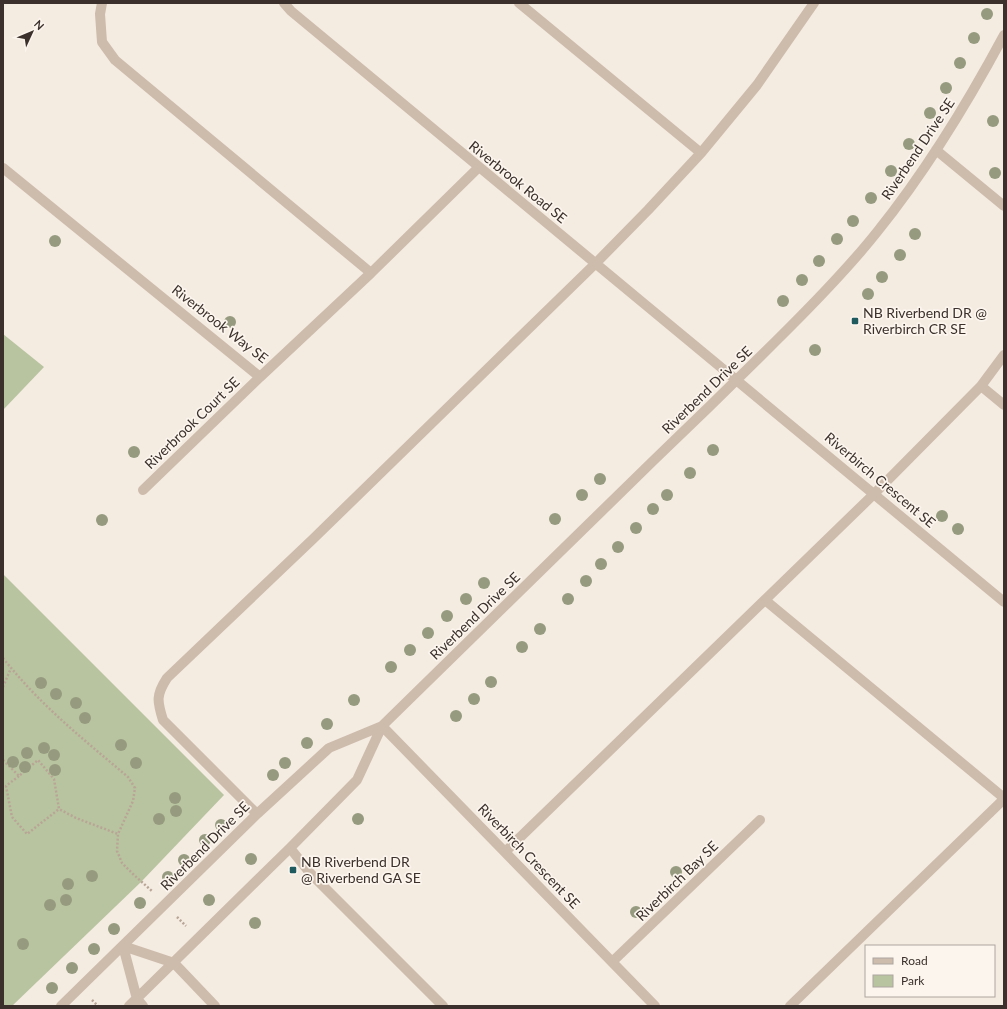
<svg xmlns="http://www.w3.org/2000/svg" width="1007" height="1009" font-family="Lato,sans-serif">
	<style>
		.green { fill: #b8c4a0 }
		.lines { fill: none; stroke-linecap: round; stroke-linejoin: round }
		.path { stroke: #b9a596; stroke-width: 2.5; stroke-dasharray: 2 2; stroke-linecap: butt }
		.minor { stroke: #cdbbac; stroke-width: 10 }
		.tree { fill: #969b7f }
		.poi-dot { fill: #1f5a5e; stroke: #fbf5ee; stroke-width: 1.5 }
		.labels { text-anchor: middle; stroke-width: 3.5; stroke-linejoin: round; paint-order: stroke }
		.street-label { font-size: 14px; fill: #3b302b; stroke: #fbf5ee }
		.poi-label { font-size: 14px; fill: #3b302b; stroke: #fbf5ee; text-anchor: start }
	</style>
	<rect width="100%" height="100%" fill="#f4ebe1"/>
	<path class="green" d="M3 334 44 367 3 410Z
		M3 574 224 795 141 882 12 1006H3Z"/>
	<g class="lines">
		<path class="path" d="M3 658C40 705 83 739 128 777L135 788 133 801 118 834 117 851 122 863 134 875 153 892
			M3 687 11 668
			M3 760 19 776 38 760 54 779 59 809 76 818 118 834
			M19 776 6 786 12 817 27 834 59 809
			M177 917 186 926
			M92 1000 98 1006"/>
		<path class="minor" d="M102 3 100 14 102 42 115 60 371 273
			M284 3 291 11C528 209 767 404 1004 602
			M519 3 701 153
			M936 150 1004 206
			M3 168 260 377 371 273 478 168
			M981 386 1004 405
			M143 490 260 377
			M765 600 1004 798
			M382 726 655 1006
			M257 814 163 720C157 701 156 695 167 678L313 539 596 263 648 210 701 153 757 85 814 3
			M290 848 310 873 443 1006
			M505 852 874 494 981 386 1004 355
			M123 946 174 963 215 1006
			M123 946 137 999 143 1006
			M612 962 760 820
			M61 1006 257 814 329 748 382 726
			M129 1006 290 848 357 780 382 726C473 637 564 549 654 460 699 417 744 373 788 329 819 298 850 266 877 232 926 171 967 104 1004 35
			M790 1006 1004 799"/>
	</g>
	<g class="tree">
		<circle cx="987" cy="14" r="6"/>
		<circle cx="974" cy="38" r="6"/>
		<circle cx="960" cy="63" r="6"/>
		<circle cx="946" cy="88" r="6"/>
		<circle cx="930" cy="113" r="6"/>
		<circle cx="993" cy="121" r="6"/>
		<circle cx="909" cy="144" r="6"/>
		<circle cx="891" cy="171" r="6"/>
		<circle cx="995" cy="173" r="6"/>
		<circle cx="871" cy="198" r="6"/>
		<circle cx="853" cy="221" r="6"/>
		<circle cx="915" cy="234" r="6"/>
		<circle cx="837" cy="239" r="6"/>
		<circle cx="55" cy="241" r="6"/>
		<circle cx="900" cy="255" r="6"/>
		<circle cx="819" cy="261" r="6"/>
		<circle cx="882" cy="277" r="6"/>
		<circle cx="802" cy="280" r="6"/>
		<circle cx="868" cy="294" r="6"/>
		<circle cx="783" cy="301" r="6"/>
		<circle cx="230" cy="322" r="6"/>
		<circle cx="815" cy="350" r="6"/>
		<circle cx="713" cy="450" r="6"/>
		<circle cx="134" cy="452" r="6"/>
		<circle cx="690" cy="473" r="6"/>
		<circle cx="600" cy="479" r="6"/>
		<circle cx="582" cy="495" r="6"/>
		<circle cx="667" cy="495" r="6"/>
		<circle cx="653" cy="509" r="6"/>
		<circle cx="942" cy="516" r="6"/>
		<circle cx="555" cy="519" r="6"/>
		<circle cx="102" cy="520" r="6"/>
		<circle cx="636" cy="528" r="6"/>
		<circle cx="958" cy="529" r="6"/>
		<circle cx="618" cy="547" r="6"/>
		<circle cx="601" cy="564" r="6"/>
		<circle cx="586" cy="581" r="6"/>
		<circle cx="484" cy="583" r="6"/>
		<circle cx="466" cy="599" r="6"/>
		<circle cx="568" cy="599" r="6"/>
		<circle cx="447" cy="616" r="6"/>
		<circle cx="540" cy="629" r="6"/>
		<circle cx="428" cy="633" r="6"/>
		<circle cx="522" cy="647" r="6"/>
		<circle cx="410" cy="650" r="6"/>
		<circle cx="391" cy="667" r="6"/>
		<circle cx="491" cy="682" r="6"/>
		<circle cx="41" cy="683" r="6"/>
		<circle cx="56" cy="694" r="6"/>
		<circle cx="474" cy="699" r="6"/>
		<circle cx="354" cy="700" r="6"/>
		<circle cx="76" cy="703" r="6"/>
		<circle cx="456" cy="716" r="6"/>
		<circle cx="85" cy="718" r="6"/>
		<circle cx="327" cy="724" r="6"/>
		<circle cx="307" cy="743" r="6"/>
		<circle cx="121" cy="745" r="6"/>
		<circle cx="44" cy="748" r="6"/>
		<circle cx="27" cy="753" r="6"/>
		<circle cx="54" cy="755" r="6"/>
		<circle cx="13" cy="762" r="6"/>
		<circle cx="136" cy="763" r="6"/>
		<circle cx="285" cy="763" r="6"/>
		<circle cx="25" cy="767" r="6"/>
		<circle cx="55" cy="770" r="6"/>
		<circle cx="273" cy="775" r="6"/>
		<circle cx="175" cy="798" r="6"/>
		<circle cx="176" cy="811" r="6"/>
		<circle cx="159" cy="819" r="6"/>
		<circle cx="358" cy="819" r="6"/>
		<circle cx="221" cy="825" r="6"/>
		<circle cx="205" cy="840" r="6"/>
		<circle cx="251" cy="859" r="6"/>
		<circle cx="184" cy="860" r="6"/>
		<circle cx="676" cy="872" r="6"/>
		<circle cx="92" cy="876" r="6"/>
		<circle cx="168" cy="877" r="6"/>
		<circle cx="68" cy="884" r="6"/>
		<circle cx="66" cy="900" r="6"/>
		<circle cx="209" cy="900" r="6"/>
		<circle cx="140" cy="903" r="6"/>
		<circle cx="50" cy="905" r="6"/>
		<circle cx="636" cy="912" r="6"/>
		<circle cx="255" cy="923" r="6"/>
		<circle cx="114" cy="929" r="6"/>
		<circle cx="23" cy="944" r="6"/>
		<circle cx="94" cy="949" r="6"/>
		<circle cx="72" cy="968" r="6"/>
		<circle cx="52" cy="988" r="6"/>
	</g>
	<g class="poi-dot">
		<rect x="851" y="317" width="8" height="8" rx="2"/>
		<rect x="289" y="866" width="8" height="8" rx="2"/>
	</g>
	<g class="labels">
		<g class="street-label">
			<text transform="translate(918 149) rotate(-56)" y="5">Riverbend Drive SE</text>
			<text transform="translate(518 182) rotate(39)" y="5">Riverbrook Road SE</text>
			<text transform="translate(220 324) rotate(38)" y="5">Riverbrook Way SE</text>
			<text transform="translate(707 390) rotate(-44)" y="5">Riverbend Drive SE</text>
			<text transform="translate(192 423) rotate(-44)" y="5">Riverbrook Court SE</text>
			<text transform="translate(880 480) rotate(40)" y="5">Riverbirch Crescent SE</text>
			<text transform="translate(475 616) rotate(-44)" y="5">Riverbend Drive SE</text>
			<text transform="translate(205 846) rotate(-45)" y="5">Riverbend Drive SE</text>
			<text transform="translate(529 856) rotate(46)" y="5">Riverbirch Crescent SE</text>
			<text transform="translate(677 881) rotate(-44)" y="5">Riverbirch Bay SE</text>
		</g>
		<g class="poi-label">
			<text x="863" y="318">NB Riverbend DR @<tspan x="863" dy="16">Riverbirch CR SE</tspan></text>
			<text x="301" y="867">NB Riverbend DR<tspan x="301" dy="16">@ Riverbend GA SE</tspan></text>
		</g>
	</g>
	<rect width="1007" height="1009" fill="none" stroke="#3b302b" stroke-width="8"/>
	<rect x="865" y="945" width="130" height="52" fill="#fbf5ee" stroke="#aea6a0"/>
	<rect x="873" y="958" width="20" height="6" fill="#cdbbac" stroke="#aea6a0"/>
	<text x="901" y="965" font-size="12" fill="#3b302b">Road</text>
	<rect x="873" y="975" width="20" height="12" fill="#b8c4a0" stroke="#aea6a0"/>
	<text x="901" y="985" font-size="12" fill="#3b302b">Park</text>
	<g transform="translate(32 32) rotate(46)" stroke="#fbf5ee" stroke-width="3" paint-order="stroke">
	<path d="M0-3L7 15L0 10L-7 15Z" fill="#3b302b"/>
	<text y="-6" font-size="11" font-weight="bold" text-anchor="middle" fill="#3b302b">N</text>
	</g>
</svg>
